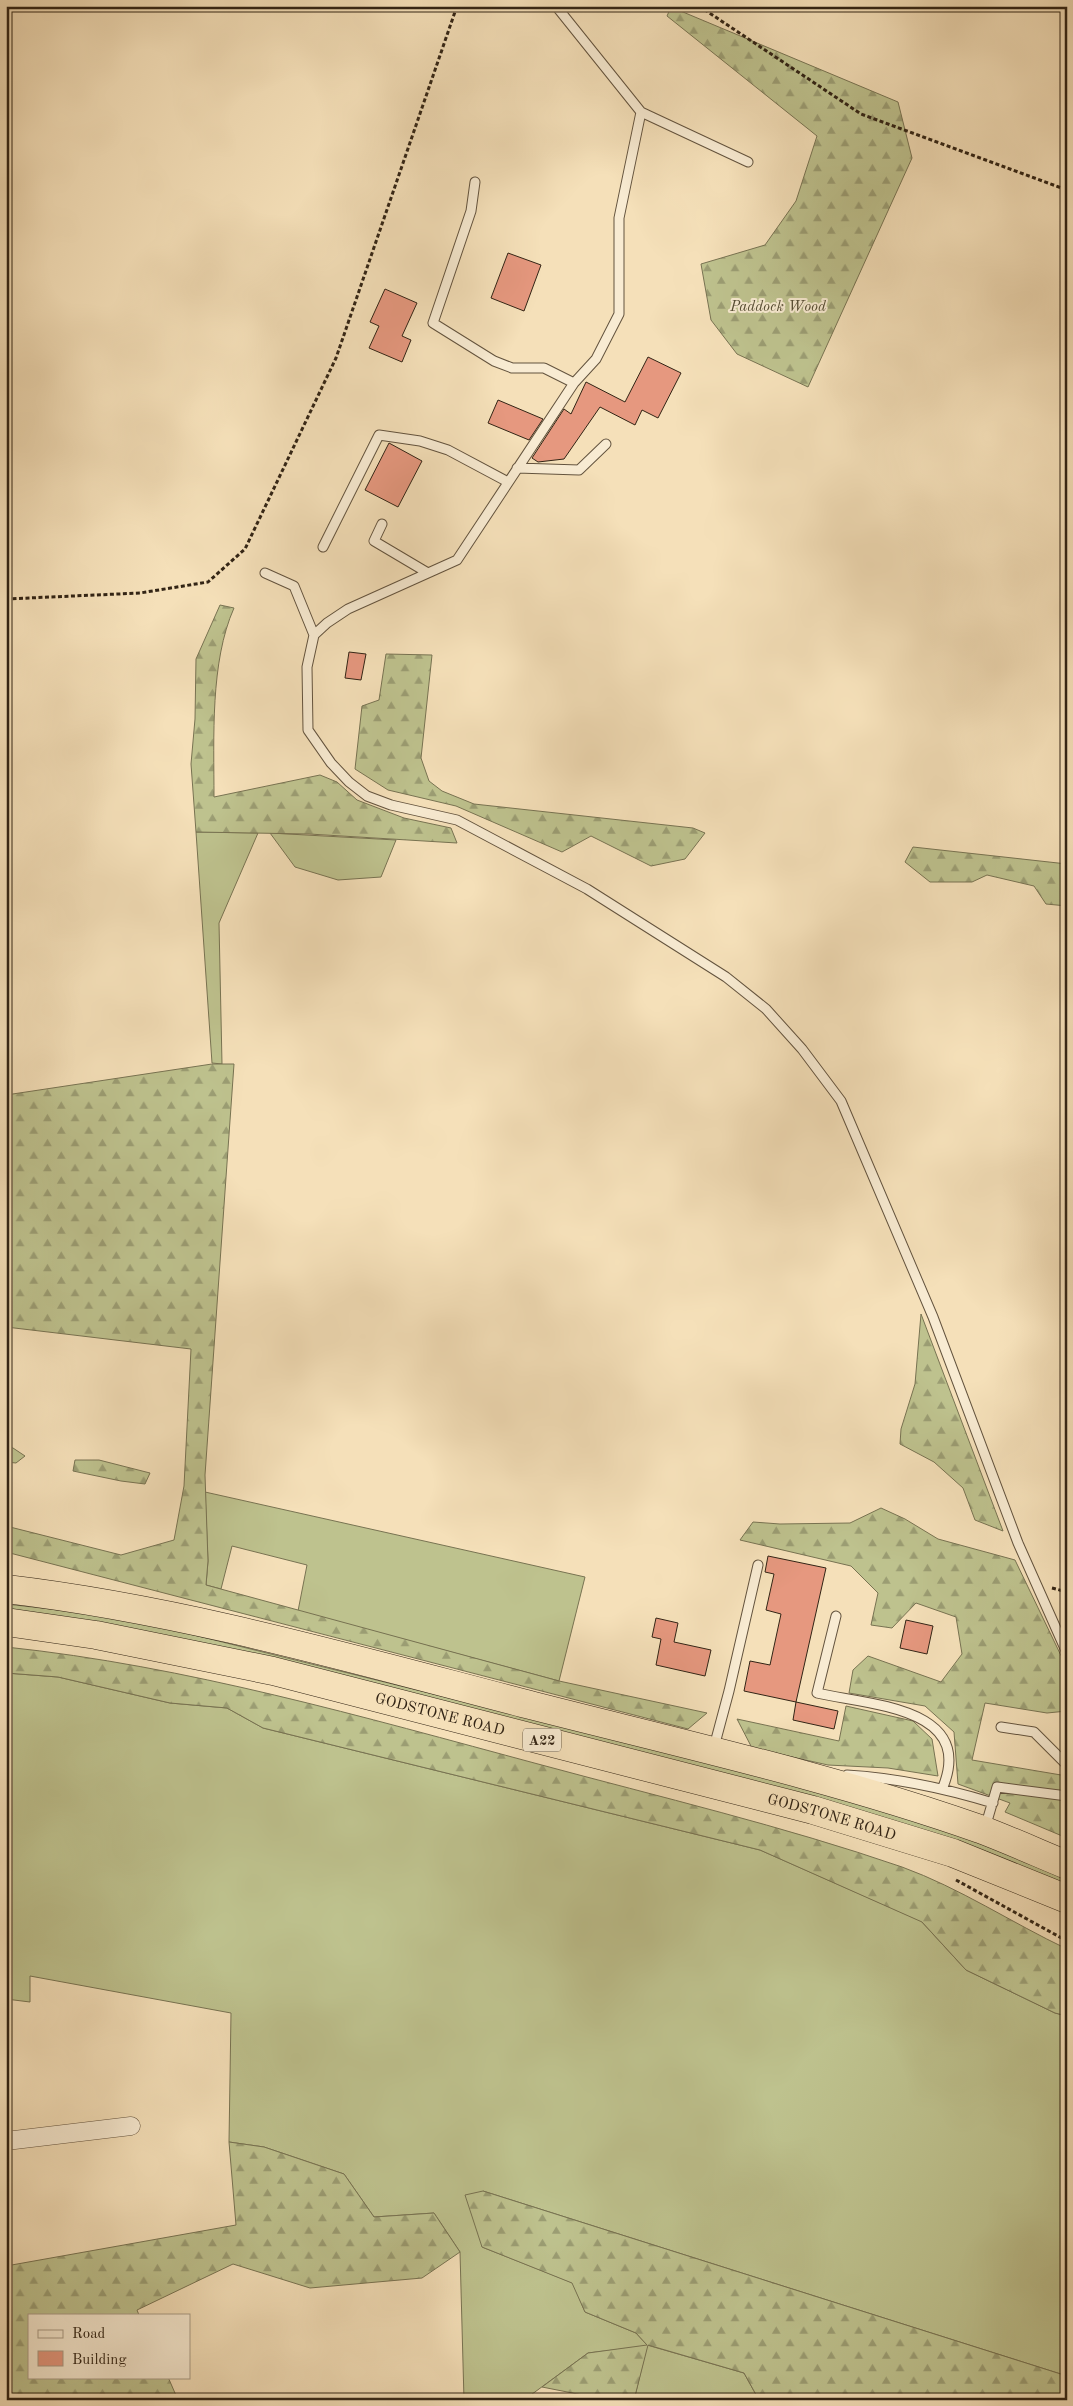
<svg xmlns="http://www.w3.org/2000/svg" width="1073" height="2406" font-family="'Old Standard TT',serif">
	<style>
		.grass { fill: #bec28e; stroke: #787352 }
		.forest { fill: url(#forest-firs); stroke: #787352 }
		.building { fill: #e6987f; stroke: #322415 }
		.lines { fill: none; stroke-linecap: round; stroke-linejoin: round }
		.service-casing { stroke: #63533e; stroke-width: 11 }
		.minor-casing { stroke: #63533e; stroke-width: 19 }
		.trunk-casing { stroke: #322415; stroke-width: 29 }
		.path { stroke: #322415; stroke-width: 3; stroke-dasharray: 4 2.5; stroke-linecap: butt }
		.service { stroke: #f8ebd2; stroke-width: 9 }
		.minor { stroke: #f8ebd2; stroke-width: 18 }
		.trunk { stroke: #f5e0b9; stroke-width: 28 }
		.labels { text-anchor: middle; stroke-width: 4; stroke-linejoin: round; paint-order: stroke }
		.shield { fill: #f8ebd2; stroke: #6d604e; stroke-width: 1 }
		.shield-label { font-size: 14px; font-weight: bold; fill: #322415 }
		.park-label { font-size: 15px; font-style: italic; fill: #554c33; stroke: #f8ebd2 }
		.street-label { font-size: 15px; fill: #322415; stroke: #f8ebd2 }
	</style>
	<defs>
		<pattern id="forest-firs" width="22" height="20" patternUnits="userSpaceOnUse" patternTransform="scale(1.25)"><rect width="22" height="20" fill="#bec28e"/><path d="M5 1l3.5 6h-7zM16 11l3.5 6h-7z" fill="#9b9d73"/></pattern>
	</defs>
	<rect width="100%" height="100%" fill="#f5e0b9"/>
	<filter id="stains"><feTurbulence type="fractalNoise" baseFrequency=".004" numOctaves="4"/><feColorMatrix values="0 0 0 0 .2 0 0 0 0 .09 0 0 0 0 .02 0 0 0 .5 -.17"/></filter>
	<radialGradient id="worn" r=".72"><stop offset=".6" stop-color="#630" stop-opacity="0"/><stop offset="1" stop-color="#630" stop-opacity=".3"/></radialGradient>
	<path class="grass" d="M196 832 258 833 219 923 222 1064 212 1063Z
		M270 833 396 840 381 877 338 880 295 867Z
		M205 1492 585 1577 559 1681 298 1611 307 1565 232 1546 221 1589 206 1585 208 1561Z
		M6 1604 121 1617 806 1786 937 1827 1067 1877V1886L6 1611Z
		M6 1673 58 1677 170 1703 227 1708 263 1728 760 1850 921 1921 966 1970 1055 2013 1067 2016V2376L483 2191 482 2247 573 2283 585 2312 636 2333 647 2345 744 2373 759 2400H634L647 2346 588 2353 524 2400H464L460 2252 434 2213 374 2217 344 2174 264 2147 229 2142 231 2013 30 1976V2002L6 1999Z"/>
	<path class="forest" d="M671 7 898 102 912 158 808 387 737 354 711 320 701 264 765 245 796 201 817 136 667 16Z
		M220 605 234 608C210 662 214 738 214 797L320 775 337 782 357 800 404 818 451 828 457 843 309 834 196 832 191 764 195 719 196 659Z
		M386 654 432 655 421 758 429 781 442 791 474 804 693 828 705 833 685 859 651 866 591 836 562 852 456 806 388 790 355 769 362 706 379 700Z
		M913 847 1067 864V906L1046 904 1034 886 987 875 972 882H930L905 862Z
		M212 1064H234L205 1475 208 1561 206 1585 559 1681 707 1713 688 1729 6 1552V1526L121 1555 174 1540 184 1486 191 1349 6 1327V1095Z
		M921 1314 1003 1531 975 1520 963 1488 934 1462 900 1444 901 1429 915 1384Z
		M6 1446 13 1448 25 1456 16 1463 6 1462Z
		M75 1460H99L150 1473 145 1484 121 1481 73 1471Z
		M881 1508 905 1519 938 1539 1015 1560 1067 1668V1711L1047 1713 985 1703 972 1760 1067 1776V1838L1005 1812 1010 1803 958 1784 954 1732 925 1706 849 1693 853 1670 868 1656 941 1682 962 1654 956 1617 916 1603 892 1628 871 1625 878 1593 851 1566 740 1540 753 1522 780 1524 850 1523Z
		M6 1647C187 1666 363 1717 538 1764 660 1797 783 1826 902 1867 960 1888 1012 1923 1067 1949V2016L1055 2013 966 1970 922 1922 760 1850 263 1728 227 1708 170 1703 58 1677 6 1673Z
		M846 1706 913 1721 932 1739 938 1776 888 1768 828 1765 752 1748 737 1719 839 1741Z
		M229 2142 264 2147 344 2174 374 2217 434 2213 460 2252 422 2278 310 2288 233 2264 137 2310 139 2315H29V2377H168L178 2400H6V2266L236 2225Z
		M483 2191 1067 2376V2400H759L744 2373 648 2345 634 2400H608L542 2387 588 2353 647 2345 636 2333 585 2312 572 2283 482 2247 465 2195Z"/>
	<path class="building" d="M508 253 541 265 524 311 491 298Z
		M385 289 417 303 402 336 411 340 402 362 369 348 379 326 370 322Z
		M648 357 681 373 658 418 642 410 635 425 600 407 564 459 538 462 532 458 564 409 571 414 586 382 625 402Z
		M498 400 543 419 529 440 488 423Z
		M389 443 422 461 398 507 365 490Z
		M349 652 366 654 361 680 345 678Z
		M768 1556 826 1568 796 1702 744 1691 750 1661 770 1665 781 1614 766 1610 774 1574 765 1572Z
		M656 1618 678 1623 674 1642 711 1650 705 1676 656 1665 661 1639 652 1637Z
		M906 1620 933 1626 927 1654 900 1648Z
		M796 1702 838 1711 834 1729 793 1720Z"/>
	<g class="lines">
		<g class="service-casing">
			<path id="service" d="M556 6 641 112 619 218V314L596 359 574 383 457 560 348 609 327 623 314 635 307 667 308 730 331 763 349 782 367 796 391 805 457 820 587 889 726 977 766 1009 802 1049 841 1101 933 1317 1018 1543 1067 1653
				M641 112 748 162
				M475 182 471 211 433 323 494 361 512 368H544L574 383
				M517 468 579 470 606 444
				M382 524 374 541 428 573
				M323 547 379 435 420 441 448 450 508 482
				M265 573 294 586 314 635
				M836 1616 817 1693C869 1705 975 1707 943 1787
				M1001 1727 1034 1732 1067 1765
				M714 1747 729 1691 758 1565
				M847 1775C898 1778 944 1788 993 1803
				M985 1828 997 1787 1067 1796"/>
		</g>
		<g class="minor-casing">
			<path id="minor" d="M6 2141 131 2126"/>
		</g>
		<g class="trunk-casing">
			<g id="trunk">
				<path d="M6 1589C185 1610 360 1661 534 1706 683 1744 835 1778 980 1829 1009 1840 1038 1853 1067 1865"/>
				<path id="s1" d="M6 1622 96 1635 273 1671 813 1810 953 1853 1067 1899"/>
			</g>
		</g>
		<path class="path" d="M699 6 861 114 1067 190
			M6 599 140 593 208 582 245 549 336 358 457 6
			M1052 1588 1067 1592
			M956 1880 1067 1941"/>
		<use href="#service" class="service"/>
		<use href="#minor" class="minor"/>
		<use href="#trunk" class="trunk"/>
	</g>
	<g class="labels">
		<rect class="shield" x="523" y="1728.5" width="38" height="23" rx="4"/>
		<g class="shield-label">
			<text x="542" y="1745">A22</text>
		</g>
		<g class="park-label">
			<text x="778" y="311">Paddock Wood</text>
		</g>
		<g class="street-label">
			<text dy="5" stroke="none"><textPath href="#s1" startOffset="444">GODSTONE ROAD</textPath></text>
			<text dy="5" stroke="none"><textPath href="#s1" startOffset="849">GODSTONE ROAD</textPath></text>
		</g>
	</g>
	<rect width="1073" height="2406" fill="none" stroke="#f5e0b9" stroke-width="25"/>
	<rect x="8" y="8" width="1058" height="2391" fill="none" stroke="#322415" stroke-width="2.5"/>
	<rect x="12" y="12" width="1048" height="2381" fill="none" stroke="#322415"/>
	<rect x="28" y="2314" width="162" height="65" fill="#f8ebd2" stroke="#a99b86"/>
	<rect x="38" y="2330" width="25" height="8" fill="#f8ebd2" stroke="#a99b86"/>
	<text x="72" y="2338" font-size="15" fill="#322415">Road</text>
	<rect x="38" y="2351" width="25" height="15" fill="#e6987f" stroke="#a99b86"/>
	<text x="72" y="2364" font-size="15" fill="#322415">Building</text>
	<rect width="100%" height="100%" filter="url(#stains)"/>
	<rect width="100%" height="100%" fill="url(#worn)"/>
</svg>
